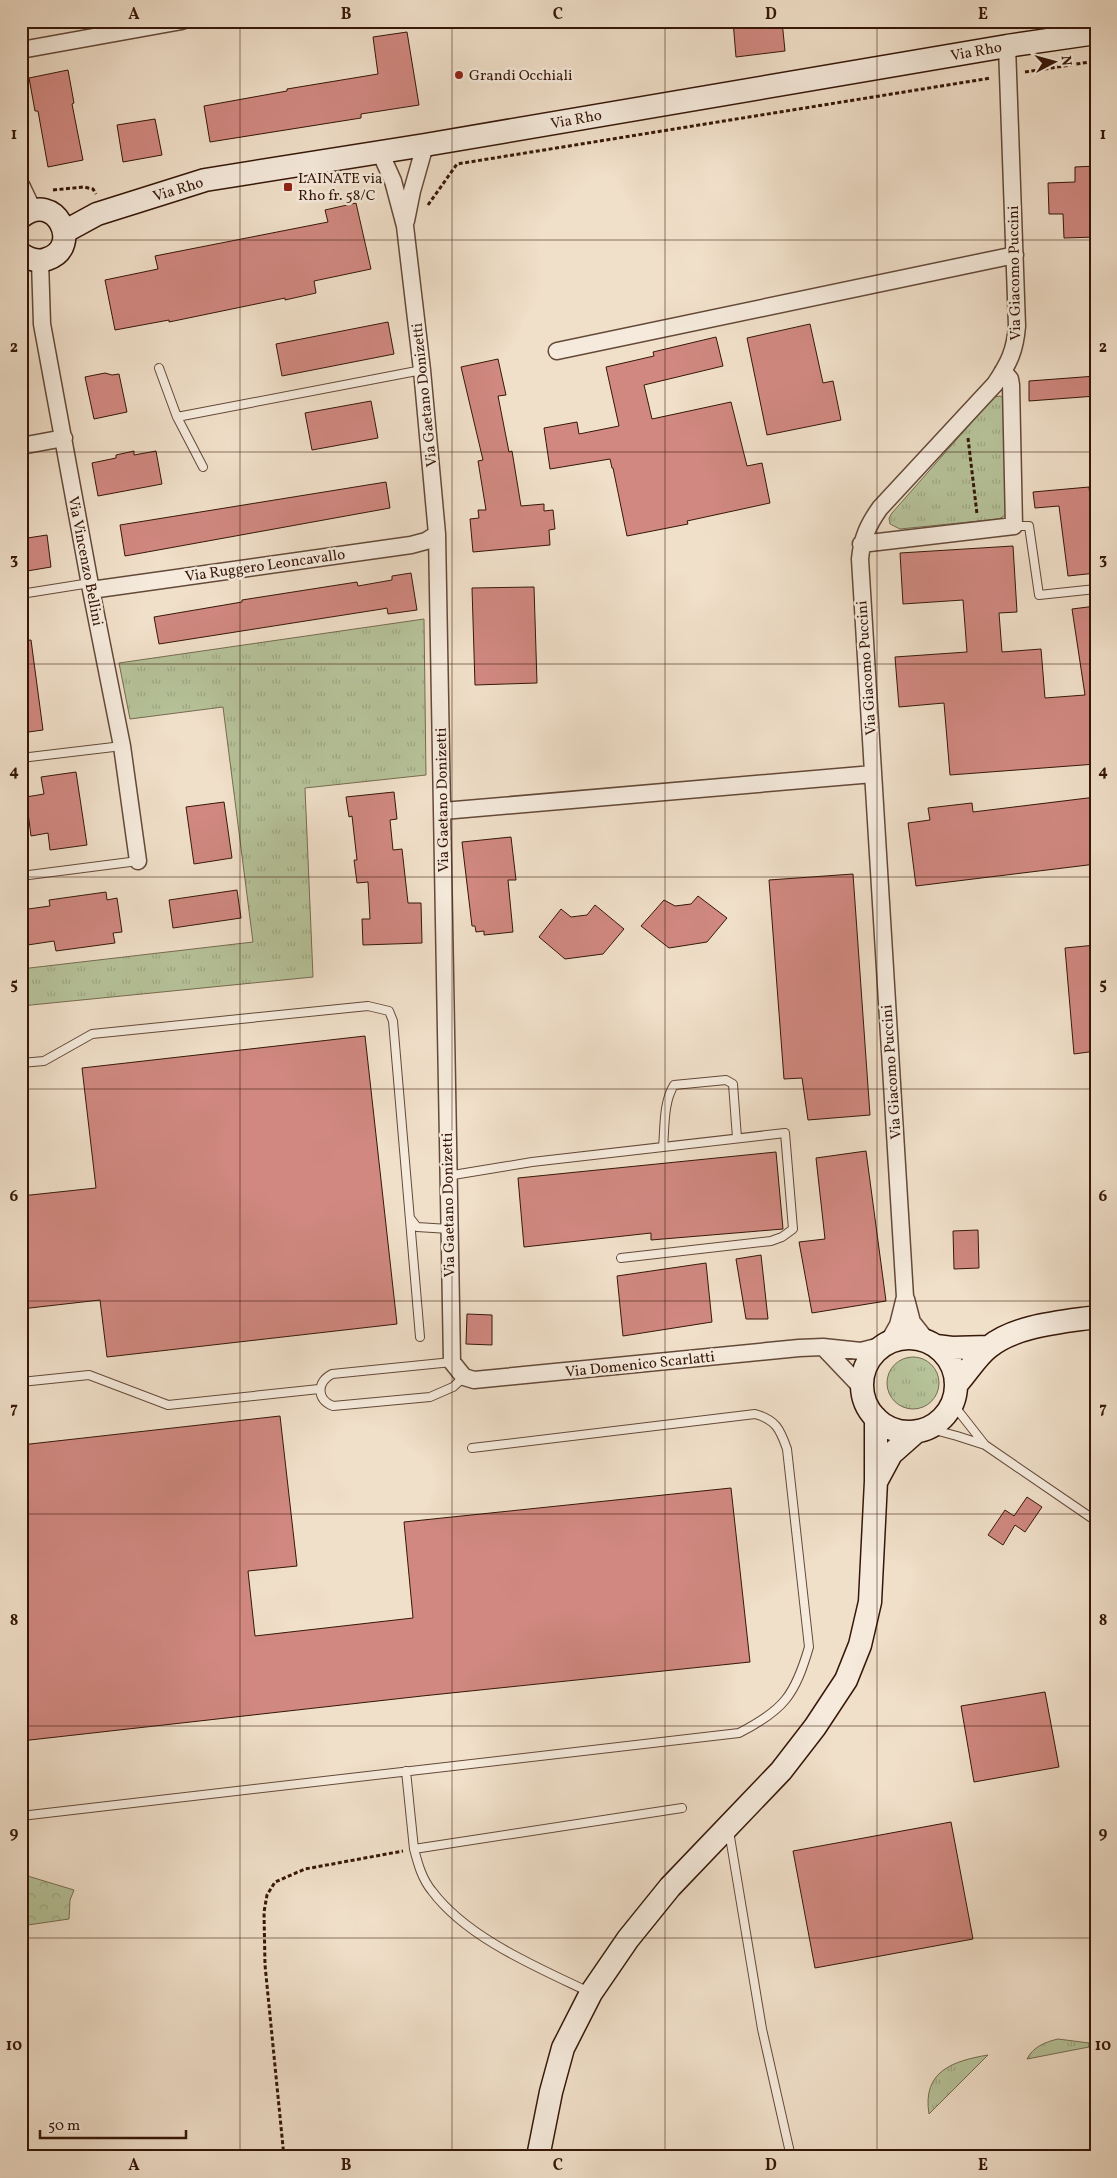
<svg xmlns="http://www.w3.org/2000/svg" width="1117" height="2178" font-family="Vollkorn,serif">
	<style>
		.grass { fill: url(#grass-tufts); stroke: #766c50 }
		.forest { fill: url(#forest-crowns); stroke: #766c50 }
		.building { fill: #d08880; stroke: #361708 }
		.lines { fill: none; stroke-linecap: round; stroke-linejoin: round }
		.lane-casing { stroke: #644938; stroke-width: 10 }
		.street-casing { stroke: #644938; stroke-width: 19 }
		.secondary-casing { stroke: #361708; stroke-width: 25 }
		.path { stroke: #361708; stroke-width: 3; stroke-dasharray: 4 2.5; stroke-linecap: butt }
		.lane { stroke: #f5eadc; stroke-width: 8 }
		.street { stroke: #f5eadc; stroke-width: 16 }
		.secondary { stroke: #f5eadc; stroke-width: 22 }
		.grid { fill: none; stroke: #361708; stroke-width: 1; stroke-opacity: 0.55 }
		.poi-dot { fill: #8f2418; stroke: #f5eadc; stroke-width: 2 }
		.labels { text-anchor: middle; stroke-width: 5; stroke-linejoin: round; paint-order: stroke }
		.street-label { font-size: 15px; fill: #361708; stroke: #f5eadc }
		.poi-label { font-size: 15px; fill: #361708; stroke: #f5eadc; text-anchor: start }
		.neatline { fill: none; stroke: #361708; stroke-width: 2 }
		.grid-label { font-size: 16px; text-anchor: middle; font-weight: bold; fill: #361708 }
	</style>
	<defs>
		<pattern id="grass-tufts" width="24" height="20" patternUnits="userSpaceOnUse" patternTransform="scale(1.25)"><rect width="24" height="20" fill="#b6c299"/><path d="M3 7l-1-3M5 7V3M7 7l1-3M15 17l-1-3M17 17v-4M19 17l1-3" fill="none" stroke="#9da682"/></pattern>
		<pattern id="forest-crowns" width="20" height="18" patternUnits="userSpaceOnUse" patternTransform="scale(1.25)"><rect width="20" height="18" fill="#b6c299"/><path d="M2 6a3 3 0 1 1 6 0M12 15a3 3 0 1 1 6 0" fill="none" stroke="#9da682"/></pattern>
	</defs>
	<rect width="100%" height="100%" fill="#f0dfc9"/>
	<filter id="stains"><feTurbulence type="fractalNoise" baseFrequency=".004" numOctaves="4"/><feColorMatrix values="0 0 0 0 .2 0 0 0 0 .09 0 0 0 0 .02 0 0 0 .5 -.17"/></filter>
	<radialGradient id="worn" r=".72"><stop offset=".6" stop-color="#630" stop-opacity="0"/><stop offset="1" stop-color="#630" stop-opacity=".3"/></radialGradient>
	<path class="grass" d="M1055 21H1092L1055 27Z
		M1000 396 1004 398 1007 514 999 519 900 529 890 524 889 518 892 513 994 397Z
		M424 619 426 775 305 788 313 977 21 1006V969L253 942 223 707 130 719 119 663Z
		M887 1383a26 26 0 1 1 52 0a26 26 0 1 1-52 0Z
		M1058 2039 1089 2043V2047L1027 2059C1033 2047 1045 2042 1058 2039Z
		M988 2055 929 2114C922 2071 953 2061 988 2055Z"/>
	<path class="forest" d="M21 1874 74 1890 70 1900 69 1919 21 1926Z"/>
	<path class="building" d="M733 21H782L785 51 736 57Z
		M407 32 419 105 361 114V118L210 142 204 106 287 91V89L378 74 373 37Z
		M68 70 74 103 72 104 83 160 48 167 38 111H35L29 78Z
		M155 119 162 155 123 162 117 125Z
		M1096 166V237L1064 238 1063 214H1049L1048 183 1075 182V167Z
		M356 203 371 269 314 281 316 293 285 300V298L169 322V320L115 330 105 280 158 269 155 256 328 222 325 210Z
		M388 322 394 354 282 376 276 344Z
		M810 324 823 383 833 381 841 420 767 435 747 338Z
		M716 337 723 366 644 385 652 419 731 402 747 466 762 463 770 503 687 521 688 524 627 536 613 468H612L610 459 550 469 544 428 577 422 579 434 619 426 606 367 654 356 653 352Z
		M498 359 506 395 498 396 509 452 512 451 521 506 544 504V511L553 510 555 529 549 530 550 545 473 552 470 519 479 518 478 510H486L478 461 483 460 461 367Z
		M105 373 112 375 119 374 127 412 94 419 85 377Z
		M1096 376V396L1029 401V381Z
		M371 401 378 438 312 450 305 413Z
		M134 451V455L156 451 162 484 98 496 92 463 116 458V455Z
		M386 482 390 508 125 556 120 525Z
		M1089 487 1092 516 1096 515V573L1068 576 1059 506 1035 508 1033 492Z
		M47 535 51 567 21 572V539Z
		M1013 546 1017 612 999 613 1002 652 1041 649 1045 698 1085 695 1072 609 1096 606V764L950 775 944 703 899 707 895 657 967 652 963 600 903 604 900 553Z
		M411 573 417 610 388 614 387 608 382 609 159 644 154 617 242 602V600L357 582 358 586 392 580V576Z
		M534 587 537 683 475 685 472 588Z
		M31 640 43 730 21 733V641Z
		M76 772 87 845 50 850 48 833 31 836 26 797 44 794 41 777Z
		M394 792 397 819 390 820 393 850 402 849 408 903H421L422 943 363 945 362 919H370L368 882 357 883 354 860H357L352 816 349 817 346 797Z
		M1096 797V864L916 886 908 823 930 820 928 808 972 803 973 812Z
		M224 802 232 858 194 864 186 807Z
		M511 837 516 880H508L513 932 484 935V931L476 932 475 926H472L462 842Z
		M853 874 870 1115 808 1120 802 1078 784 1079 769 880Z
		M237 890 241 918 173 928 169 900Z
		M106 892 107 900 117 898 122 932 113 933 115 943 56 951 54 941 21 946V910L50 906 49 900Z
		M698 896 727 918 707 942 669 948 641 926 664 900 675 906 691 904Z
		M595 905 624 929 603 954 565 959 539 937 561 909 571 917 587 915Z
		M1096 945V1051L1074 1054 1065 948Z
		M365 1036 397 1324 107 1357 100 1300 21 1309V1196L96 1188 82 1068Z
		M866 1151 886 1301 812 1313 799 1242 825 1239 816 1158Z
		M776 1152 783 1229 651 1240V1233L524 1247 518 1178Z
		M978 1230 979 1268 954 1269 953 1231Z
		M761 1255 768 1319H746L736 1259Z
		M706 1263 712 1322 623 1336 617 1276Z
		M467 1314 492 1315V1345L466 1344Z
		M280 1416 297 1566 248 1571 255 1636 413 1618 404 1522 731 1488 750 1662 422 1696 21 1741V1445Z
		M1027 1497 1042 1507 1025 1532 1015 1525 1003 1545 988 1535 1005 1510 1014 1516Z
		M1045 1692 1059 1767 974 1782 961 1706Z
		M951 1822 973 1939 815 1968 793 1851Z"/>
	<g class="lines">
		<g class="lane-casing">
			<path id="lane" d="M159 368 177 417 203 467
				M177 417 422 370
				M1014 526H1029L1039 595 1096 589
				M21 594 90 583
				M21 758 122 746
				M21 876 138 861
				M21 1063 44 1061 92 1034 368 1006 389 1011 393 1021 420 1337
				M663 1147C665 1127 663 1103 674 1085L726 1080 733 1084 737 1138
				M447 1176 532 1162 785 1133 793 1229 782 1237 771 1241 621 1258
				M410 1218 417 1227 449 1229
				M452 1362 332 1374C317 1382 316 1399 333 1406L430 1397 453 1387 464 1377
				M21 1382 89 1375 168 1405 319 1389
				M952 1403 985 1445
				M927 1428 957 1436 985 1445 1096 1521
				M406 1771 414 1849 682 1808
				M21 1816 739 1733C784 1710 795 1695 809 1647L787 1449C780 1429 776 1420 755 1414L472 1448
				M729 1831 762 2029 791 2157
				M414 1849C418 1864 422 1879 432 1891 467 1938 537 1967 589 1992"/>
		</g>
		<g class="street-casing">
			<path id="street" d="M21 50 182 21
				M380 152 393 181 405 226 422 370 437 534 452 1362 464 1377 474 1380 799 1348 823 1347 861 1351 884 1345
				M21 185 33 210
				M406 221 412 191 425 145
				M40 261 42 324 91 590 122 746 138 861
				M557 351 1015 255
				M21 446 64 438
				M861 544 1014 526 1011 385 1010 379 1003 371
				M91 590 411 545 426 541 437 534
				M443 811 873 774
				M906 1299 912 1322 927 1341
				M889 1341 898 1325 905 1297 860 559C862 538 868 525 880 508L995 384C1009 363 1015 351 1017 326L1007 46
				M823 1347 862 1388"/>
		</g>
		<g class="secondary-casing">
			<path id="secondary" d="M21 217C55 189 84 247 47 259 38 263 29 259 21 254
				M64 232 97 214 205 180 425 145 1007 46 1096 33
				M862 1385a47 47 0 1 1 94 0a47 47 0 1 1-94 0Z
				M936 1346 952 1348 989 1347
				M956 1385C967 1373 977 1356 989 1347 1016 1325 1063 1322 1096 1317
				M877 1480 891 1454 917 1431
				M538 2157 551 2092 563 2048 591 1993 628 1939 670 1887 781 1771 815 1727 846 1680 860 1645 870 1602 876 1481V1418"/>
		</g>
		<path class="path" d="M1025 72 1096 61
			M53 190 84 187 93 189 96 194
			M428 205 457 164 991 78
			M968 438 977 514
			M284 2157 265 1965 264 1912 267 1895 275 1882 305 1869 403 1851"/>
		<use href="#lane" class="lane"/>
		<use href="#street" class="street"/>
		<use href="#secondary" class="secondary"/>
	</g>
	<path class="grid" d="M240 21V2157M452 21V2157M665 21V2157M877 21V2157M21 240H1096M21 452H1096M21 664H1096M21 877H1096M21 1089H1096M21 1301H1096M21 1514H1096M21 1726H1096M21 1938H1096"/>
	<g class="poi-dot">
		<circle cx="459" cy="75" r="5"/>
		<rect x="283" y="182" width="10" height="10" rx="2.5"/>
	</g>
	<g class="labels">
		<g class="street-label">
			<text transform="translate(976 51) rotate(-10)" y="5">Via Rho</text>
			<text transform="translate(576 119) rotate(-10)" y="5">Via Rho</text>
			<text transform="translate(178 189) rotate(-17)" y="5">Via Rho</text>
			<text transform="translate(1014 273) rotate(-91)" y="5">Via Giacomo Puccini</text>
			<text transform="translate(424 395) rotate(-96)" y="5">Via Gaetano Donizetti</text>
			<text transform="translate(86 561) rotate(79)" y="5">Via Vincenzo Bellini</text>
			<text transform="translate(265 565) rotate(-8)" y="5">Via Ruggero Leoncavallo</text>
			<text transform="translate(866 668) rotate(-94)" y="5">Via Giacomo Puccini</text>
			<text transform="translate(442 800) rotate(-91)" y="5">Via Gaetano Donizetti</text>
			<text transform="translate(891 1072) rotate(-94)" y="5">Via Giacomo Puccini</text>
			<text transform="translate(448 1205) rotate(-91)" y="5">Via Gaetano Donizetti</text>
			<text transform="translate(640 1364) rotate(-6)" y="5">Via Domenico Scarlatti</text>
		</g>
		<g class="poi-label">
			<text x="469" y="80">Grandi Occhiali</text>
			<text x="298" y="183">LAINATE via<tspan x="298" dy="17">Rho fr. 58/C</tspan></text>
		</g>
	</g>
	<rect width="1117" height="2178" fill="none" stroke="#f0dfc9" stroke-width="55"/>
	<g transform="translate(1054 62) rotate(84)" stroke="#f5eadc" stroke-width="4" paint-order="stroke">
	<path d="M0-4L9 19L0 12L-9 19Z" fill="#361708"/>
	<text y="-8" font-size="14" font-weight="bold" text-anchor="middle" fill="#361708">N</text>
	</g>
	<path d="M40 2130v8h146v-8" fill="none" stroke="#361708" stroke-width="2.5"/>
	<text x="48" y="2130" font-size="15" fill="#361708" stroke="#f5eadc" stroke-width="4" paint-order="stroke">50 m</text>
	<rect x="28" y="28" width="1062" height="2122" class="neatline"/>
	<g class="grid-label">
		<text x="134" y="19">A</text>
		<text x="346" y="19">B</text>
		<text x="558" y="19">C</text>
		<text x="771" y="19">D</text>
		<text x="983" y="19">E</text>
		<text x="14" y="139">1</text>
		<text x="1103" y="139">1</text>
		<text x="14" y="352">2</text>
		<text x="1103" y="352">2</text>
		<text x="14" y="564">3</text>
		<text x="1103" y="564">3</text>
		<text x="14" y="776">4</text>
		<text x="1103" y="776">4</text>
		<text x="14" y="989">5</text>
		<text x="1103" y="989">5</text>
		<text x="14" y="1201">6</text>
		<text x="1103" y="1201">6</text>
		<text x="14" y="1413">7</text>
		<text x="1103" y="1413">7</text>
		<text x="14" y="1625">8</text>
		<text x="1103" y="1625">8</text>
		<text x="14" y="1838">9</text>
		<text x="1103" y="1838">9</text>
		<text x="14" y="2050">10</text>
		<text x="1103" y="2050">10</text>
		<text x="134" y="2170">A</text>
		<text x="346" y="2170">B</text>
		<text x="558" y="2170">C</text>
		<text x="771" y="2170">D</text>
		<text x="983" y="2170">E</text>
	</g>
	<rect width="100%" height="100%" filter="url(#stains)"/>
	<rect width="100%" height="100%" fill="url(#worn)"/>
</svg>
